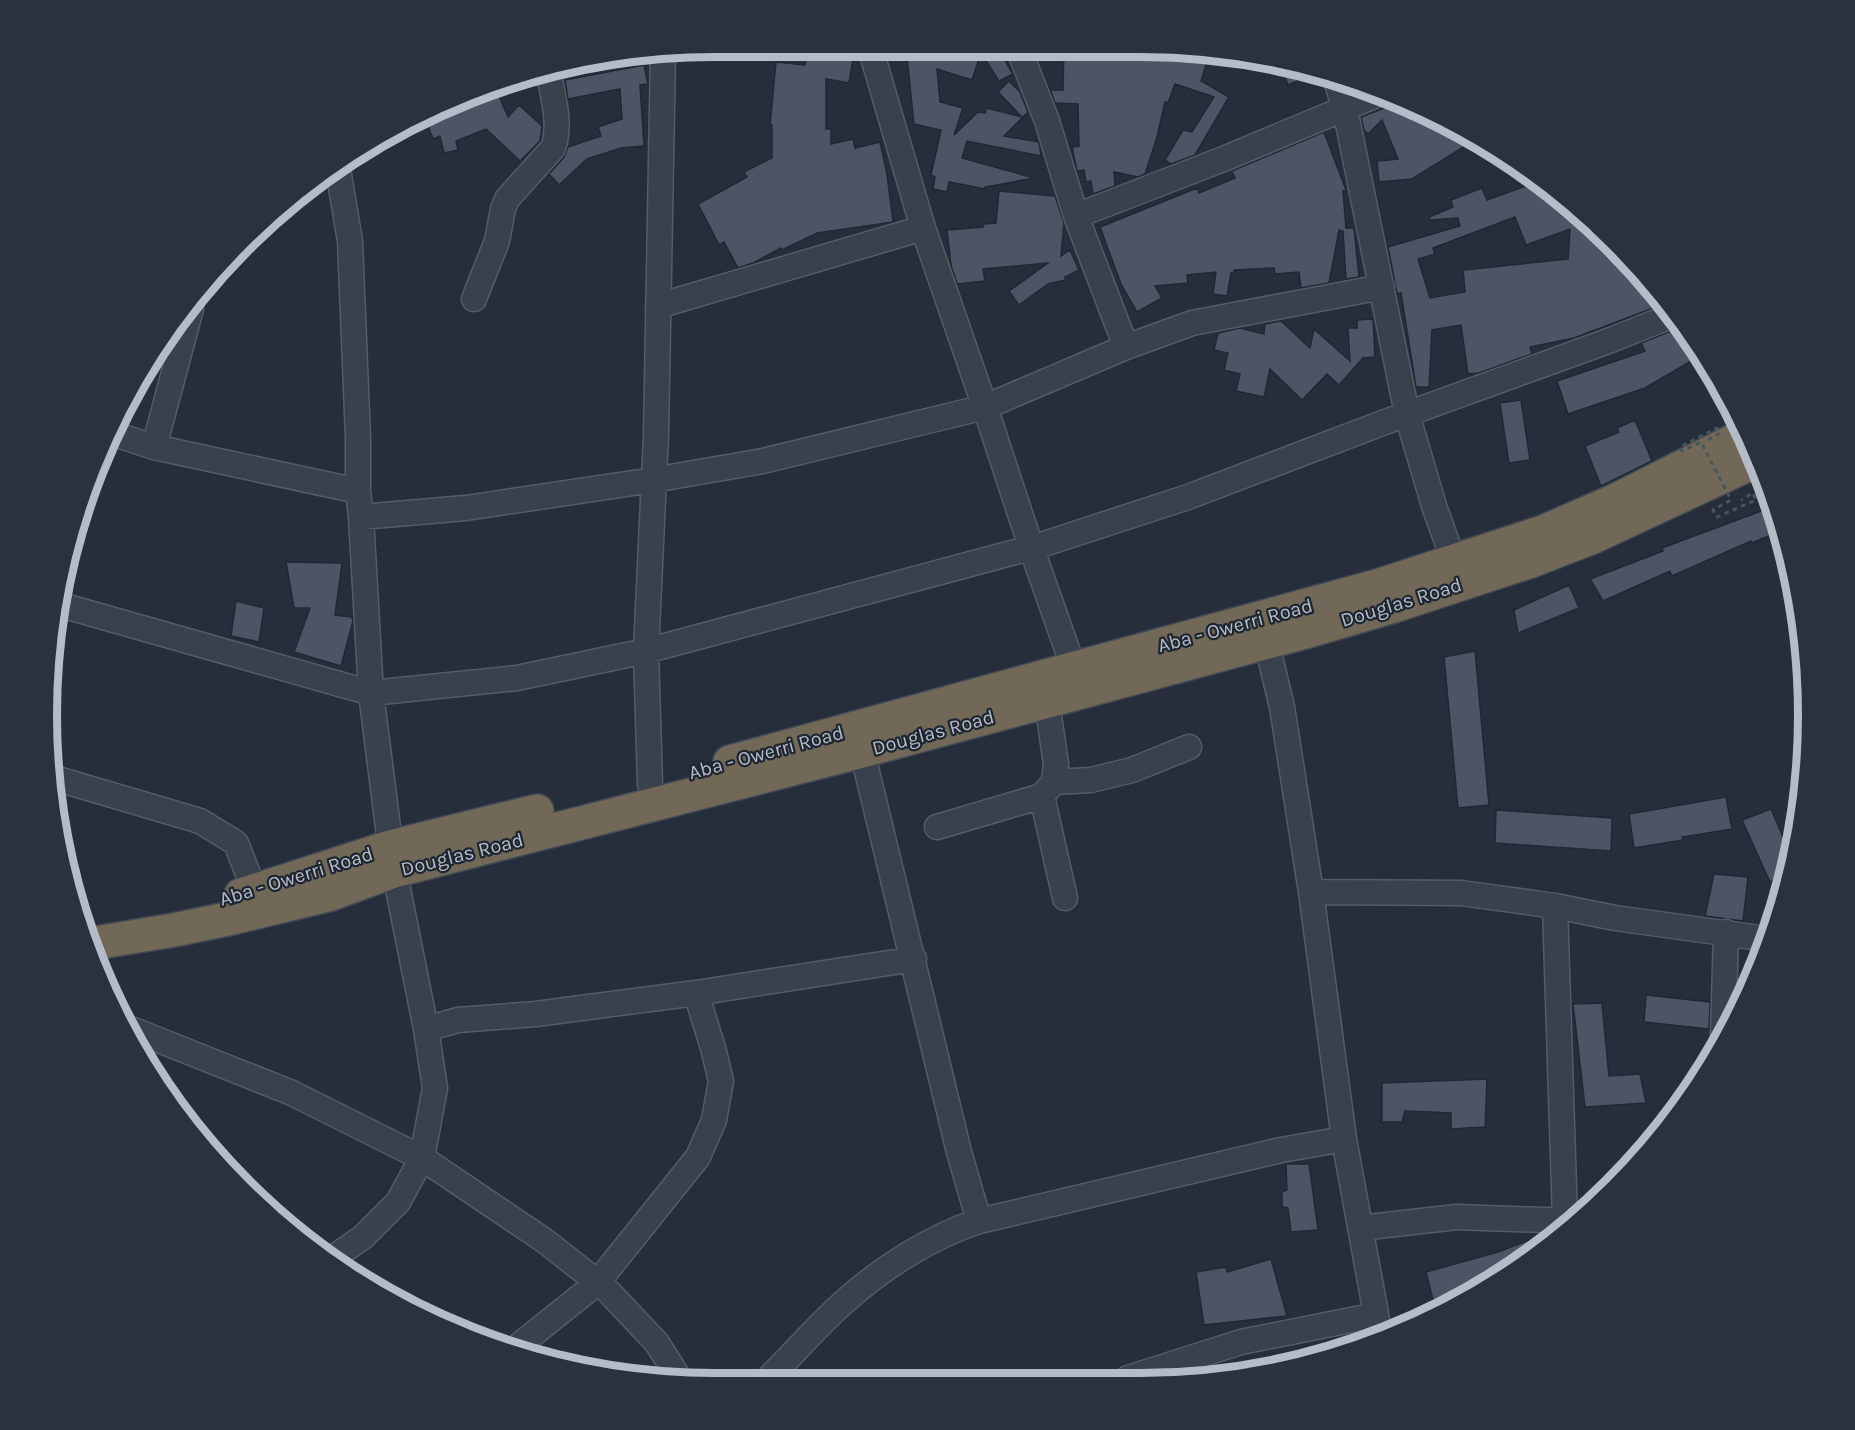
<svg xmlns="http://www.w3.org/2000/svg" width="1855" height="1430" font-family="Karla,sans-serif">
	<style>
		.building { fill: #4c5565; stroke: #202833; stroke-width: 1.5; fill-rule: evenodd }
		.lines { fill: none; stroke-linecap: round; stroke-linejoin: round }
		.minor-casing { stroke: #545c67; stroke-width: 27 }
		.highway-casing { stroke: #414954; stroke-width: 36 }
		.minor { stroke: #39414c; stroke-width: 24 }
		.highway { stroke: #726857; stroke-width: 33 }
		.path-bridge { stroke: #45575a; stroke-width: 3; stroke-dasharray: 4.5 4.5; stroke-linecap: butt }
		.labels { text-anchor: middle; stroke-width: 4.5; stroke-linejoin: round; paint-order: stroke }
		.street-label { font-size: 20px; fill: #b5bcc7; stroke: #1e2631 }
		.rim { fill: none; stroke: #b5bcc7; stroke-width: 8 }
	</style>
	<rect width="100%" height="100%" fill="#262e3c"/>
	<path class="building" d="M906 47H997L1013 74 999 81 981 53 972 80 937 69 940 102 963 108 954 135 978 112 985 113 987 108 1022 117 998 92 1009 81 1020 92 1028 112 1004 136 1039 142 1041 156 967 141 962 158 1034 178 985 187V189L949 182 947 192 933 189 935 177 931 175 941 130 914 124Z
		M1064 48H1088L1118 51V48H1183L1210 52 1201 81 1229 97 1195 155 1171 164 1165 160 1183 130 1192 132 1214 97 1175 84 1168 103 1165 102 1157 137 1145 174 1138 177 1114 172 1115 186 1093 194 1091 181 1086 182 1084 170 1077 171 1072 147 1079 146 1078 104 1055 103 1051 92V90H1063Z
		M808 49 853 58 849 83 826 79V129H831V144L853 139 855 148 880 142 887 174 893 222 817 233 782 250 781 248 753 263 738 268 724 242 719 245 698 204 747 177 744 172 772 158V125H770L776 62 805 65Z
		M644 65 648 84 640 85 644 146 621 148 587 159 559 185 549 174 564 157 568 147 601 136 598 127 622 119 620 89 568 99 565 80Z
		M1291 66 1313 69 1320 72 1288 85 1282 69Z
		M496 89 508 117 519 105 542 126 540 141 520 161 486 129 456 141 458 150 444 153 440 136 433 139 425 118Z
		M1400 102 1436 116 1475 140 1412 179 1379 182 1377 161 1398 159 1382 120 1368 134 1364 130 1361 117Z
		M1324 132 1346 190 1343 191 1346 228H1354L1359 277 1346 279 1343 231 1339 230 1329 283 1301 288 1299 272 1275 274 1274 268 1234 270V273H1231L1227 296 1213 294 1216 272 1187 275 1188 283 1155 286 1162 298 1137 312 1121 284 1100 227 1197 188 1199 193 1235 178 1232 171Z
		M1540 181 1580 214 1588 224 1590 222 1613 243 1664 304 1574 338 1530 347 1532 354 1479 373 1468 374 1461 325 1432 330 1429 387H1416L1401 293 1397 294 1388 247 1460 226 1458 218 1430 220 1429 217 1453 207 1451 200 1482 188 1487 200ZM1515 217 1526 245 1570 229 1568 259 1463 270 1465 292 1430 298 1418 259 1435 254 1433 248Z
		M999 191 1055 196 1064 223 1061 256 1070 250 1079 270 1065 277V280L1048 284 1019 305 1009 291 1048 263 983 269 985 281 957 284 951 265 947 230 983 227V224L996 223Z
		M1373 319 1375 357 1363 358 1339 385 1327 374 1302 400 1270 369 1264 397 1236 391 1240 374 1224 370 1228 353 1214 350 1218 333 1240 328 1264 334 1265 324 1281 321 1310 348 1314 329 1350 361 1348 328H1357V320Z
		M1678 325 1681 332 1685 330 1687 333 1700 356 1645 388 1568 414 1557 381 1645 351 1641 343 1671 331Z
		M1521 400 1530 460 1509 463 1500 403Z
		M1635 420 1652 461 1601 486 1585 446 1619 432 1617 428Z
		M1772 507 1780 531 1752 543 1751 541 1672 576 1670 571 1603 601 1590 579 1663 551 1662 548Z
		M286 562 342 563 335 615 352 617 353 621 341 666 294 652 310 608H294Z
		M1569 585 1579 608 1518 633 1514 610Z
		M236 601 264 608 259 642 231 636Z
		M1475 651 1489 805 1458 808 1444 657Z
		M1726 797 1732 829 1682 837 1683 840 1634 848 1629 814Z
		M1771 809 1792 858 1786 876 1770 882 1742 820Z
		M1496 810 1612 818 1611 851 1495 843Z
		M1714 874 1748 877 1743 921 1705 916Z
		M1749 952 1762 955 1757 971 1746 992 1742 991Z
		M1646 995 1710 1002 1709 1029 1644 1022Z
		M1602 1003 1609 1076 1640 1074 1646 1103 1585 1107 1573 1004Z
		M1487 1079 1485 1127 1451 1129V1113L1405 1111 1402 1122H1382V1083Z
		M1286 1164H1309L1318 1230 1291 1232 1288 1208 1282 1207V1192L1287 1190Z
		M1529 1240 1533 1253 1511 1271 1435 1308 1426 1272 1498 1252Z
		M1271 1259 1287 1316 1204 1325 1196 1272 1226 1267 1227 1272Z"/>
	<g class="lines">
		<g class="minor-casing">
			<path id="minor" d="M870 47 923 228 985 407 1031 547 1079 683
				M1018 47 1047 121 1076 216 1126 347
				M1335 77 1345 109 1407 414 1435 509 1459 575
				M1076 216 1226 158 1379 94
				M474 299 497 241 503 209 507 199 553 148C562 123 552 94 548 69
				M658 306 923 228
				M114 434 154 447 358 491
				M154 447 191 309
				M361 517 466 508 653 480 763 461 985 407 1126 347 1192 323 1382 287
				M61 605 371 693 517 678 646 651 1041 545 1188 497 1385 422 1611 340 1666 318
				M1263 628 1282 707 1311 892 1344 1139 1380 1336
				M862 751 959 1152 979 1221
				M51 777 200 821 236 843 255 892
				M1054 782 1091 780 1132 770 1189 747
				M650 784 646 651 656 435 663 53
				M1042 796 1065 898
				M937 827 1042 796 1054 782 1056 764 1047 702
				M1311 892 1461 893 1555 906 1615 918 1767 939
				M1555 906 1565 1220
				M131 1029 292 1093 422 1158 545 1241 606 1289 657 1343 679 1378
				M426 1029 458 1020 536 1014 696 993 914 959
				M1723 1036 1726 932
				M1360 1228 1457 1217 1572 1221
				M330 1260 363 1237 398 1202 422 1158 435 1088 426 1029 392 859 371 693 361 517 358 491V438L350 241 338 169
				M512 1351 597 1283 698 1157 714 1120 721 1081 713 1048 696 993
				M769 1378C794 1353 818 1325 844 1302 882 1268 930 1237 979 1221L1281 1150 1344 1139
				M1128 1378 1241 1342 1376 1315"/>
		</g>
		<g class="highway-casing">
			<path id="highway" d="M730 762 1377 586 1543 532 1614 501 1745 435
				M241 895 390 847 537 811
				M89 944 174 930 232 918 328 895 394 871 862 751 1305 632 1394 606 1531 561 1593 537 1758 460"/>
		</g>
		<use href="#minor" class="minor"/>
		<use href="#highway" class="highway"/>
		<path class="path-bridge" d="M1708 440 1720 433 1717 428 1680 447 1682 451 1701 442 1731 500 1713 510 1717 517 1756 500 1753 493 1741 500"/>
	</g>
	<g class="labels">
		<g class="street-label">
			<text transform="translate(1401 602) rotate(-17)" y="7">Douglas Road</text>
			<text transform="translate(1235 625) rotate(-15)" y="7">Aba - Owerri Road</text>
			<text transform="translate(933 732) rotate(-15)" y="7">Douglas Road</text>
			<text transform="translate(766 752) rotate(-15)" y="7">Aba - Owerri Road</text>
			<text transform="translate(462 854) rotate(-14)" y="7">Douglas Road</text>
			<text transform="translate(296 876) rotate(-17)" y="7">Aba - Owerri Road</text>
		</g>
	</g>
	<path d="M0 0H1855V1430H0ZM715 57H1140A658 658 0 0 1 1798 715V715A658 658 0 0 1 1140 1373H715A658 658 0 0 1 57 715V715A658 658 0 0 1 715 57Z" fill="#2a323d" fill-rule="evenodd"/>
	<path class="rim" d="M715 57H1140A658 658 0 0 1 1798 715V715A658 658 0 0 1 1140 1373H715A658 658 0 0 1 57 715V715A658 658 0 0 1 715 57Z"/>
</svg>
